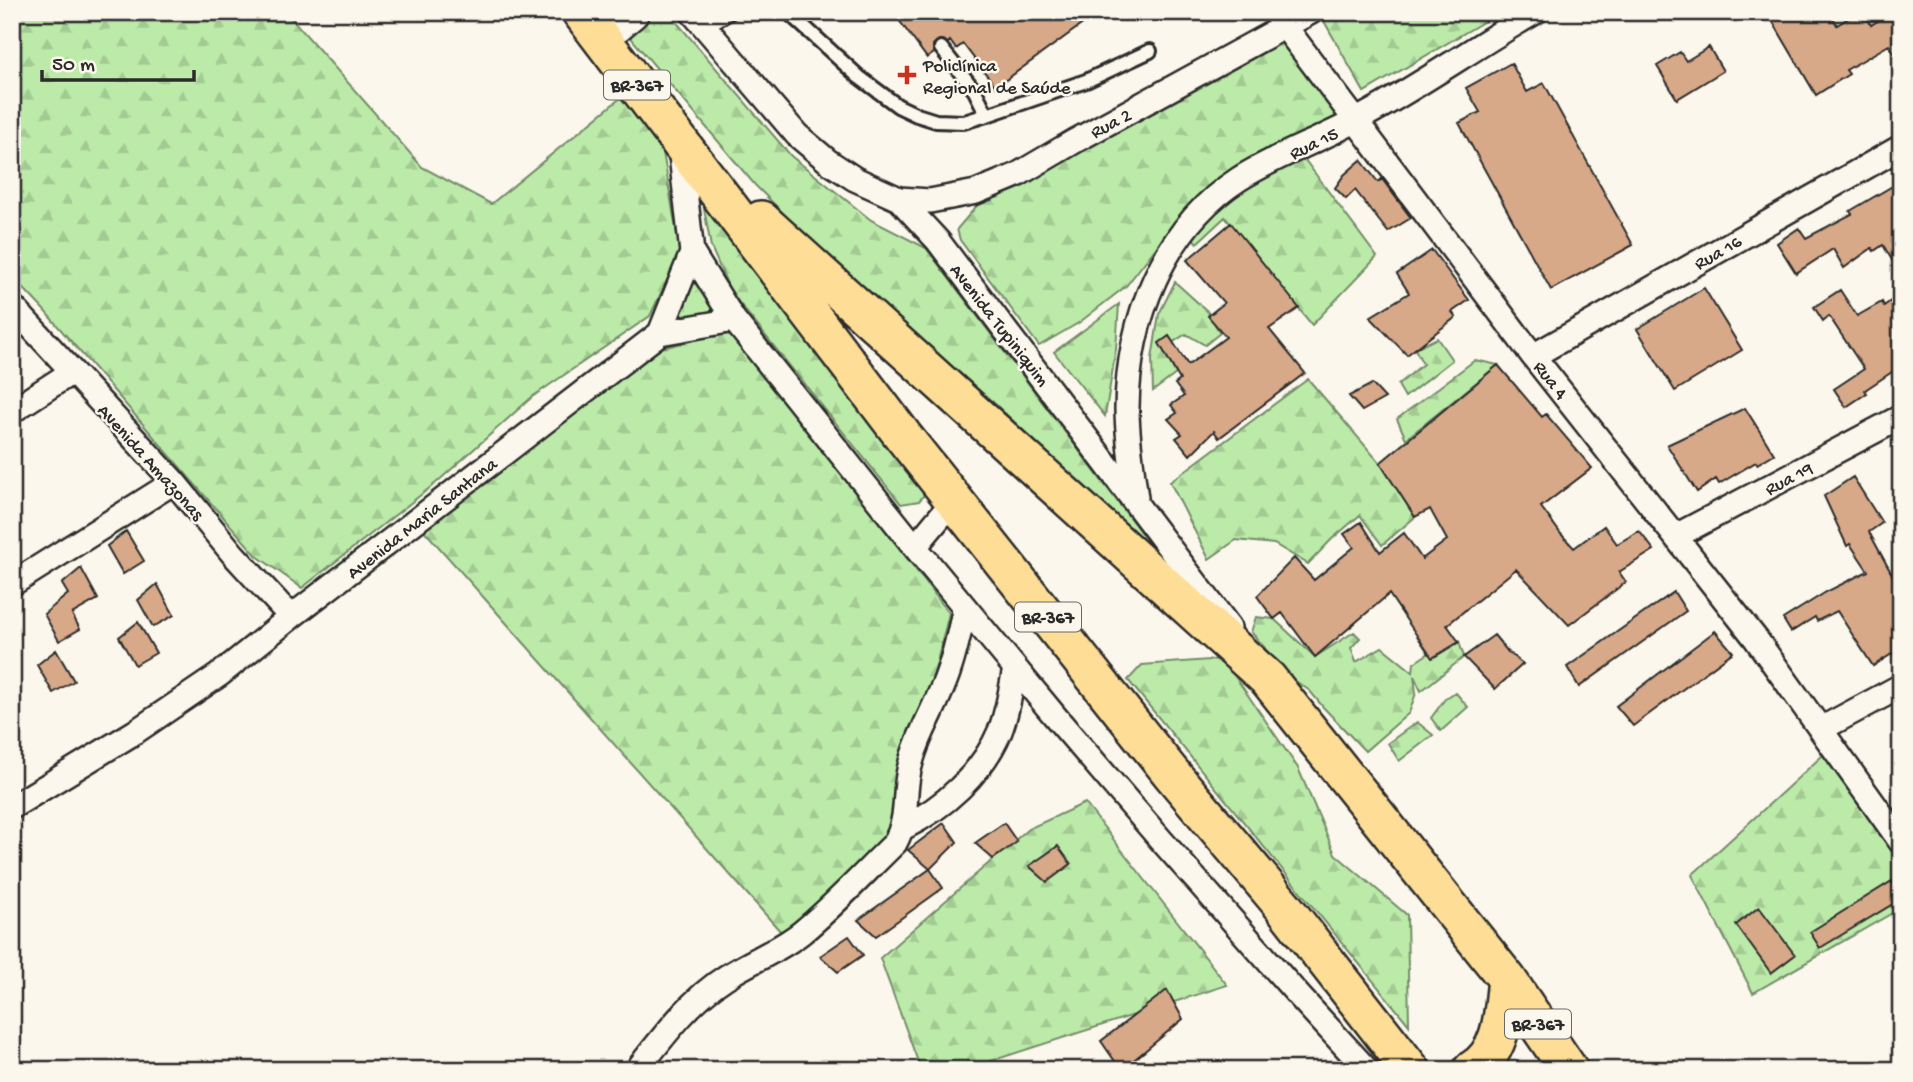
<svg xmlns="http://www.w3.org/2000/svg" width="1913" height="1082" font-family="'Gochi Hand',sans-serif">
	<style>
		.forest { fill: url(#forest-firs); stroke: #748b6a; stroke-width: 2 }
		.building { fill: #d7a989; stroke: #2b2b2b; stroke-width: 2 }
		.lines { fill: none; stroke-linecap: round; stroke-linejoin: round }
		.lane-casing { stroke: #2b2b2b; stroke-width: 18 }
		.street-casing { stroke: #2b2b2b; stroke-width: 28 }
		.secondary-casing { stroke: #2b2b2b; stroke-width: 38 }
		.primary-casing { stroke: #2b2b2b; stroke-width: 42 }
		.lane { stroke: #fbf7ec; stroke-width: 12 }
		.street { stroke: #fbf7ec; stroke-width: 23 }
		.secondary { stroke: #fbf7ec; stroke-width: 33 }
		.primary { stroke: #fedd96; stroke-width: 37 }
		.poi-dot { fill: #c8321e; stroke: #fbf7ec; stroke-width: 2.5 }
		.labels { text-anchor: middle; stroke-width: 5; stroke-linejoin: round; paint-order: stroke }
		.shield { fill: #fbf7ec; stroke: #696865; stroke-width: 2 }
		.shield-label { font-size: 18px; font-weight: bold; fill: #2b2b2b }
		.poi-label { font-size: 19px; fill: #2b2b2b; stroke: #fbf7ec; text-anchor: start }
		.street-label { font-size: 19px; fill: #2b2b2b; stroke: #fbf7ec }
	</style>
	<defs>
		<pattern id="forest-firs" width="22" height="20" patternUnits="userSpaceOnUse" patternTransform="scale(1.75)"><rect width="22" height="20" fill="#bceba9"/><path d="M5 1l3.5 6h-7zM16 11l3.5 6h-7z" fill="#a2ca92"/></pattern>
	</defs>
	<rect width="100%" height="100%" fill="#fbf7ec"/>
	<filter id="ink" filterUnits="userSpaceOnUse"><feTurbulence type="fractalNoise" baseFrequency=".0143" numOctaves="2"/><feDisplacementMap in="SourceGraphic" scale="14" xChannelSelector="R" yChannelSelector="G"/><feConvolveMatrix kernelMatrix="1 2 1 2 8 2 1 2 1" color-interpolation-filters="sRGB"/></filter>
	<g filter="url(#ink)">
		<path class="forest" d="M12 12H286L422 167 491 204 623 96 663 152 680 253 650 316 532 397 436 483 302 588 257 556 43 309 12 276Z
			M652 12H668L791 156 871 220 926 248 1163 562 994 403 844 274 755 185 626 32Z
			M1338 12H1500L1364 92 1324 21Z
			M1285 39 1340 119 1235 166 1180 217 1126 286 1080 322 1039 346 960 240 957 229 980 202Z
			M1302 156 1377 257 1312 325 1225 217 1197 243 1190 235 1245 183Z
			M698 176 934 483 919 501 901 504 731 293 711 247Z
			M692 253 734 320 660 333Z
			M1175 282 1207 311 1220 333 1205 345 1186 334 1172 343 1168 359 1176 374 1153 391 1152 359 1159 314Z
			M1119 304 1116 349 1105 416 1054 352Z
			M732 331 949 613 928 698 903 828 789 941 421 527 662 348Z
			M1437 338 1452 360 1405 397 1398 385 1423 364 1415 349Z
			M1475 360 1498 365 1406 439 1397 419Z
			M1308 379 1380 463 1415 517 1382 545 1360 515 1332 539 1308 564 1274 544 1236 540 1209 559 1170 482Z
			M1256 617 1274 619 1315 657 1354 632 1360 638 1351 648 1356 662 1382 647 1413 672 1414 663 1429 653 1433 658 1459 642 1464 657 1421 691 1414 676 1416 693 1409 713 1365 751 1323 707 1310 691 1269 663 1265 648 1251 632Z
			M1223 659 1298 768 1335 854 1407 915 1409 1025 1128 680 1142 665Z
			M1455 692 1468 707 1441 731 1431 718 1445 699Z
			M1417 722 1433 735 1399 761 1388 743Z
			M1823 755 1901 863V908L1753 993 1692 875Z
			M1085 803 1227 985 963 1070H921L880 958 1028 829Z"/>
		<path class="building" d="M893 12H1099L996 87 963 44 956 49 950 41 948 43 939 40 933 45 934 53 927 58Z
			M1767 12H1830L1837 25 1858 12H1863L1871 25 1892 12H1901V65L1889 45 1846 70 1849 74 1816 95Z
			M1709 47 1723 71 1677 99 1657 66 1680 52 1686 61Z
			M1511 63 1527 92 1544 83 1633 245 1551 290 1459 123 1480 112 1466 88Z
			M1361 160 1378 182 1382 179 1411 218 1388 232 1355 190 1346 199 1335 188 1344 175Z
			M1901 181V275L1883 245 1874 251 1872 248 1844 268 1833 249 1796 273 1777 243 1799 228 1806 238 1852 214 1850 211Z
			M1231 223 1299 308 1269 329 1305 373 1219 438 1214 431 1190 455 1176 438 1182 434 1168 419 1177 413 1171 405 1184 396 1175 384 1180 380 1159 343 1169 336 1188 365 1226 337 1208 316 1224 303 1187 260Z
			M1432 250 1469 300 1452 312 1456 317 1407 355 1370 317 1409 293 1397 274Z
			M1704 288 1742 350 1675 391 1637 329Z
			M1840 290 1857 316 1882 302 1884 306 1901 293V366L1865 390 1867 393 1846 407 1834 389 1864 369 1829 316 1823 321 1814 307Z
			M1498 365 1542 417 1546 414 1592 468 1541 507 1561 534 1574 548 1604 526 1617 544 1639 531 1654 550 1619 572 1626 582 1569 625 1516 569 1447 625 1459 642 1432 658 1389 594 1315 657 1282 613 1274 619 1257 596 1294 558 1314 580 1354 547 1344 534 1361 522 1380 552 1404 533 1422 559 1447 540 1430 509 1415 517 1380 463Z
			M1372 384 1385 398 1362 411 1349 396Z
			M1745 408 1774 454 1757 464 1756 462 1719 484 1716 479 1697 492 1667 445Z
			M1853 477 1882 523 1869 532 1901 591V648L1873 666 1837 611 1817 621 1815 617 1791 632 1783 619 1826 592 1868 571 1850 544 1847 546 1824 496Z
			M126 531 144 561 123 574 107 546Z
			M81 568 98 599 72 614 80 629 59 641 44 614 68 594 62 584Z
			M157 584 174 615 153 627 138 600Z
			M1674 592 1686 611 1579 687 1567 667Z
			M138 622 156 653 135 665 119 637Z
			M1715 631 1733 652 1633 726 1616 706Z
			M1494 635 1508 652 1523 664 1495 689 1464 657Z
			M56 650 74 681 53 693 37 665Z
			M944 823 957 842 930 869 908 850Z
			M1004 823 1017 842 993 859 975 843Z
			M1058 846 1071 864 1047 882 1029 866Z
			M930 869 943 888 900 919 876 936 858 920Z
			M1892 881 1901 899 1820 948 1810 932Z
			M1759 907 1795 955 1771 973 1736 925Z
			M849 936 863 955 838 972 820 956Z
			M1167 990 1183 1019 1134 1060 1141 1070H1121L1101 1041Z"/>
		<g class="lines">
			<g class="lane-casing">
				<path id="lane" d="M788 12 859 77 898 106 917 115 936 121 964 122 987 115 1086 81 1150 51
					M705 27 730 12
					M941 48 975 91 987 115"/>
			</g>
			<g class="street-casing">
				<path id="street" d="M692 12 797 135 829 162 855 179 899 199 938 241 1229 627
					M1274 12 1533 356 1756 639 1901 842
					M899 199 930 201 976 192 1017 175 1075 141 1311 12
					M692 253 734 320 915 547 1059 721 1161 840 1300 997 1367 1070
					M12 306 174 482 233 554 291 617
					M660 333 734 320
					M1533 356 1901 147
					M12 411 72 372
					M1136 498C1132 468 1127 439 1127 408 1128 321 1163 228 1239 179 1275 156 1316 142 1353 122 1416 89 1474 47 1535 12
					M1676 536 1901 417
					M915 547 955 499
					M12 584 174 482
					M1821 729 1901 686
					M12 807 135 732 219 675 291 617 660 333 692 253 680 146
					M903 828C943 808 982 774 1000 731 1008 711 1011 689 1015 668
					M637 1070C663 1037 690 1000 726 977 751 961 778 951 801 933 834 906 864 873 895 843 909 817 903 798 909 770 917 734 938 705 949 670 956 650 960 628 965 608"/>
			</g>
			<g class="secondary-casing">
				<path id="secondary" d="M601 38 632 12"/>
			</g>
			<g class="primary-casing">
				<path id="primary" d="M581 12 903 436 1171 773 1283 906 1411 1070
					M761 220 1268 679 1507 979 1569 1070
					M1472 1070C1504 1051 1503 1010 1507 979"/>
			</g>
			<use href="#lane" class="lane"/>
			<use href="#street" class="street"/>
			<use href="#secondary" class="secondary"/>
			<use href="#primary" class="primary"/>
		</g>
	</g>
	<path class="poi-dot" d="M903.5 64.5h7v7h7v7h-7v7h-7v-7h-7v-7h7z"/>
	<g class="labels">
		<g class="shield">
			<rect x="604" y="70.5" width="66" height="29" rx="5"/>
			<rect x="1015" y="602.5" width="66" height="29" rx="5"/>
			<rect x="1505" y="1009.5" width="66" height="29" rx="5"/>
		</g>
		<g class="shield-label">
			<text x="637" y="91">BR-367</text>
			<text x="1048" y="623">BR-367</text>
			<text x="1538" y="1030">BR-367</text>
		</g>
		<g class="poi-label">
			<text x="923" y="71">Policlínica<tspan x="923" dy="22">Regional de Saúde</tspan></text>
		</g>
		<g class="street-label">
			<text transform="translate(1110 122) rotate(-28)" y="7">Rua 2</text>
			<text transform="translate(1313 142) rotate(-26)" y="7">Rua 15</text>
			<text transform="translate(1717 251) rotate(-30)" y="7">Rua 16</text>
			<text transform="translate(1001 324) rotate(52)" y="7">Avenida Tupiniquim</text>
			<text transform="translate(1552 379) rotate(52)" y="7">Rua 4</text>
			<text transform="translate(152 461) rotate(48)" y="7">Avenida Amazonas</text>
			<text transform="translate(1788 477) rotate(-28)" y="7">Rua 19</text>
			<text transform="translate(421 517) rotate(-38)" y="7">Avenida Maria Santana</text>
		</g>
	</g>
	<rect width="1913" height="1082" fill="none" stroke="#fbf7ec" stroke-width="42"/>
	<rect x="21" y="21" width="1871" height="1040" fill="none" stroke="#2b2b2b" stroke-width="2.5" filter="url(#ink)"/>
	<path d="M42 70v10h152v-10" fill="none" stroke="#2b2b2b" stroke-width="3.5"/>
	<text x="52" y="70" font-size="21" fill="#2b2b2b" stroke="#fbf7ec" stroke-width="5" paint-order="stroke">50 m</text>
</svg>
